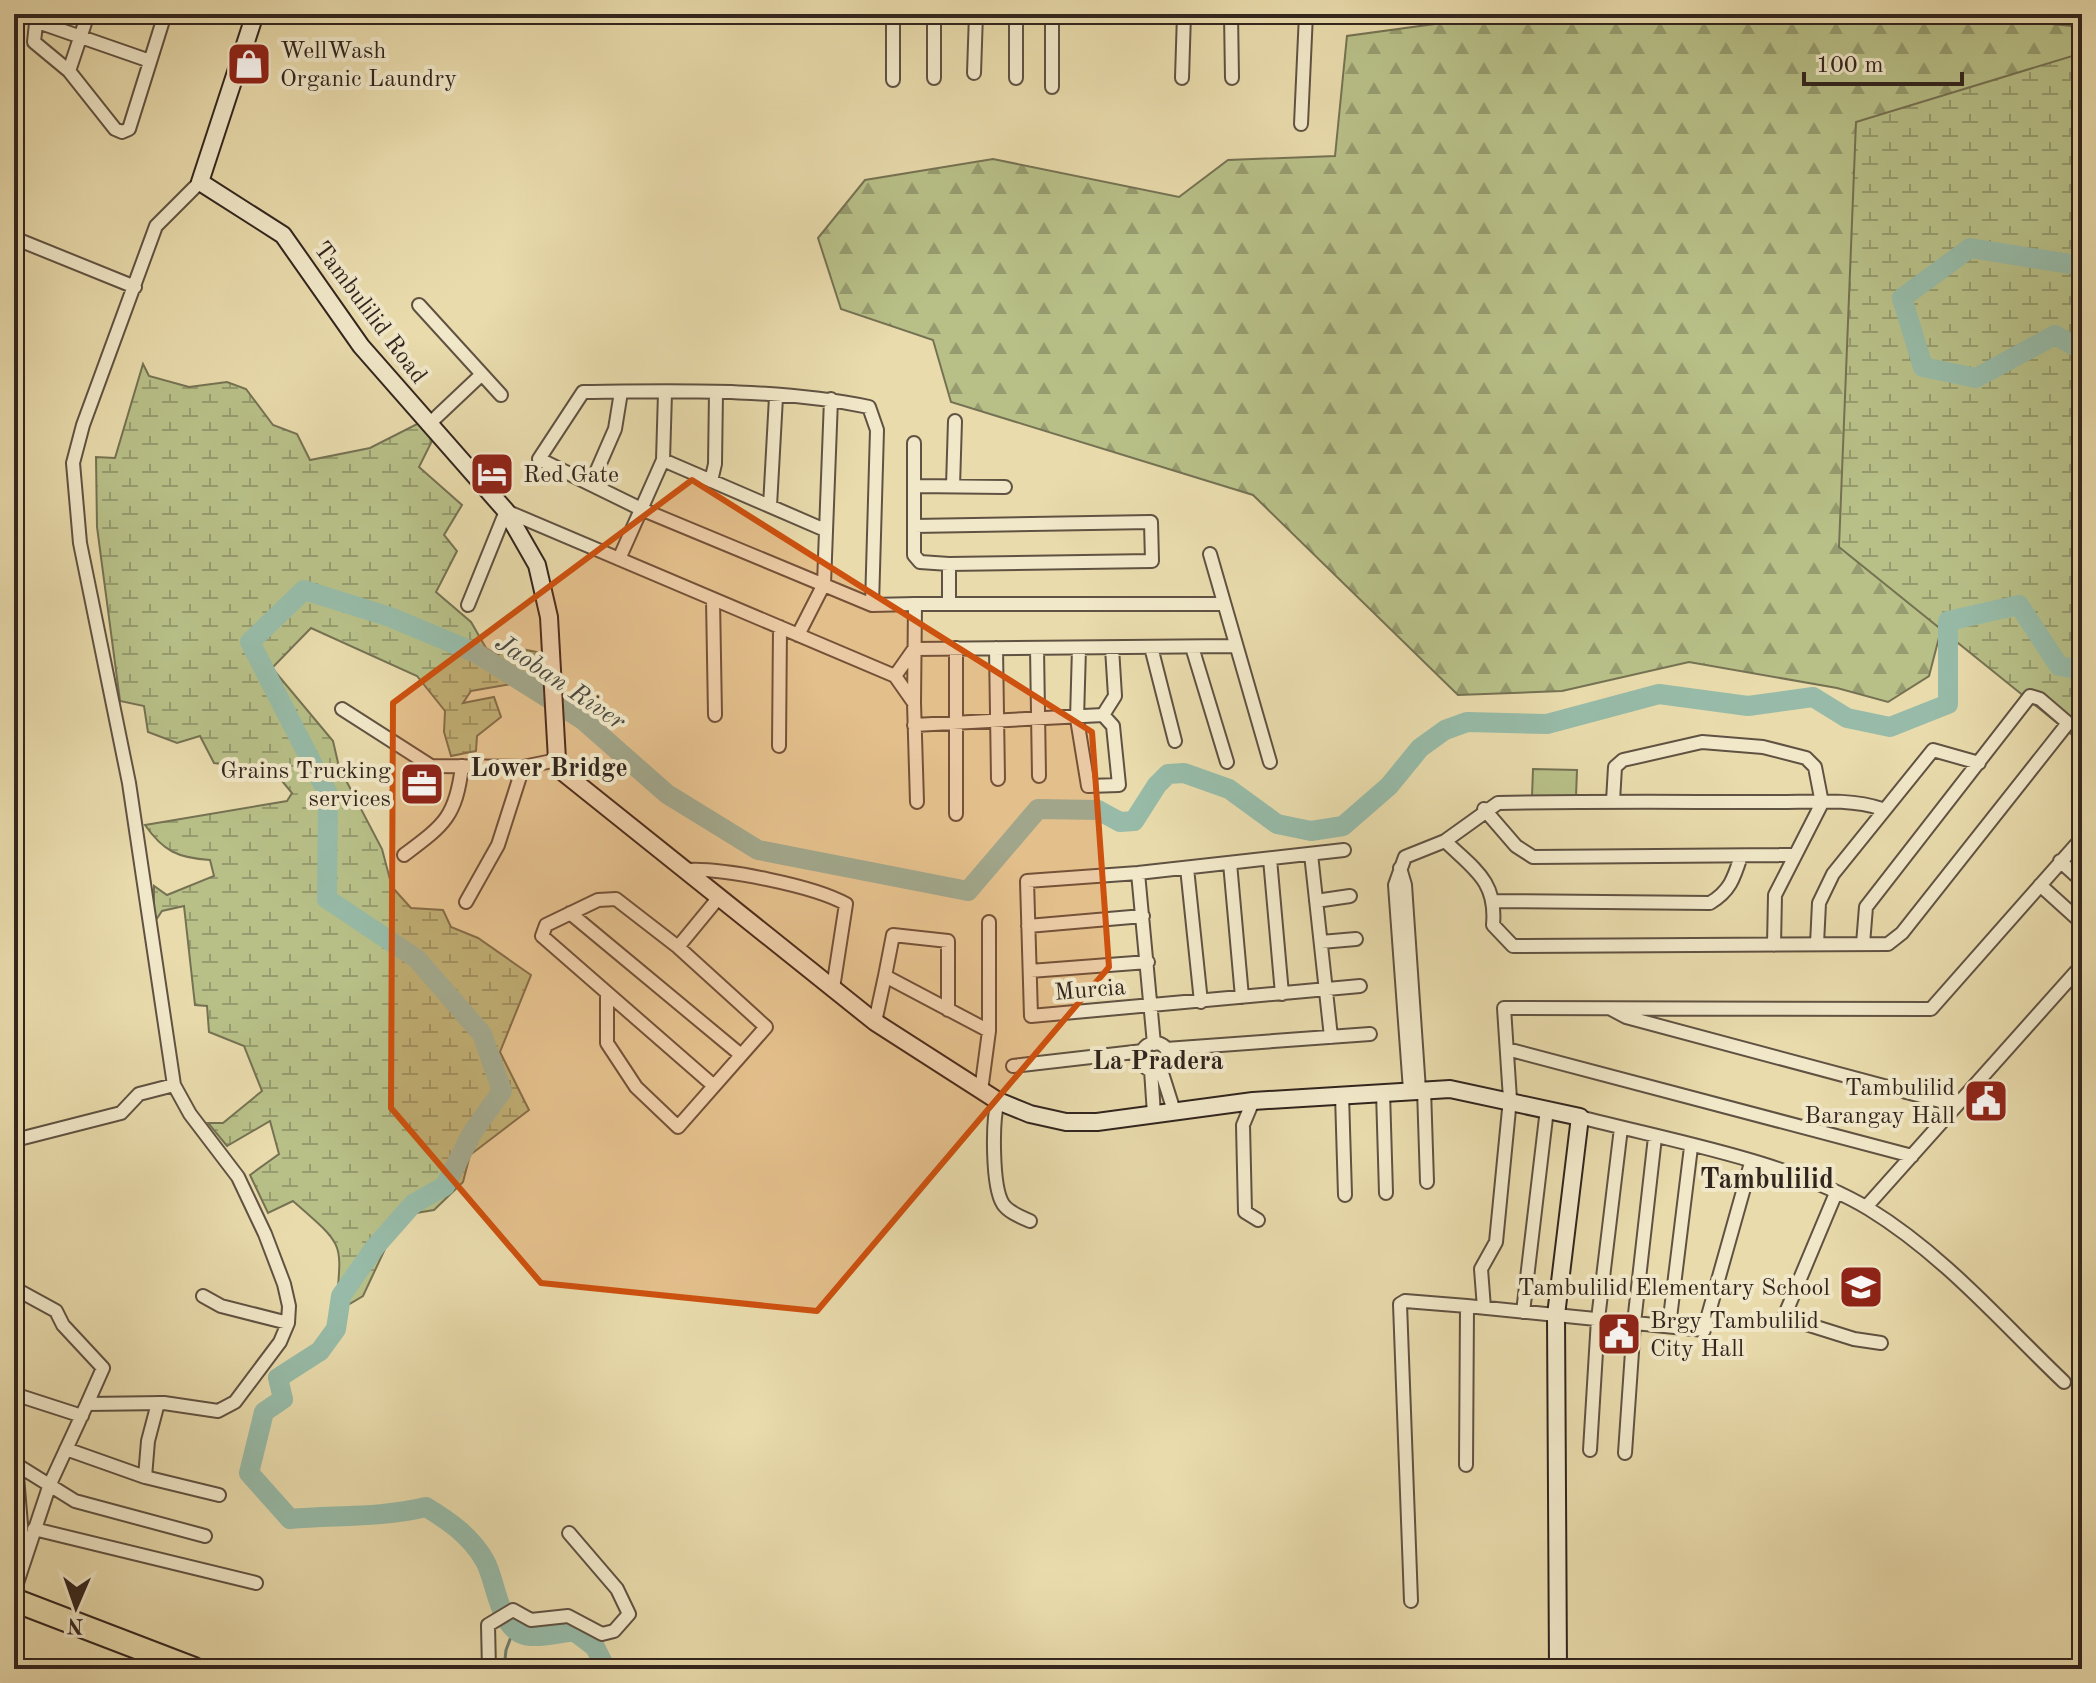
<svg xmlns="http://www.w3.org/2000/svg" width="2096" height="1683" font-family="'Old Standard TT',serif">
	<style>
		.forest { fill: url(#forest-firs); stroke: #757253; stroke-width: 2 }
		.wetland { fill: url(#wetland-marsh); stroke: #757253; stroke-width: 2 }
		.pitch { fill: #b8c088; stroke: #757253; stroke-width: 2 }
		.lines { fill: none; stroke-linecap: round; stroke-linejoin: round }
		.stream { stroke: #6f7f71; stroke-width: 3 }
		.river { stroke: #97bba8; stroke-width: 20 }
		.street-casing { stroke: #605242; stroke-width: 16 }
		.secondary-casing { stroke: #32251e; stroke-width: 20 }
		.highway-casing { stroke: #32251e; stroke-width: 26 }
		.street { stroke: #f1e8c9; stroke-width: 12 }
		.secondary { stroke: #f1e8c9; stroke-width: 16 }
		.highway { stroke: #e9dbac; stroke-width: 22 }
		.marked { fill: #cd510f; fill-opacity: 0.2; stroke: #cd510f; stroke-width: 6; stroke-linejoin: round }
		.labels { text-anchor: middle; stroke-width: 8; stroke-linejoin: round; paint-order: stroke }
		.poi-label { font-size: 24px; fill: #32251e; stroke: #f1e8c9; text-anchor: start }
		.street-label { font-size: 24px; fill: #32251e; stroke: #f1e8c9 }
		.water-label { font-size: 26px; font-style: italic; fill: #4b4a40; stroke: #f1e8c9 }
		.neighbourhood-label { font-size: 26px; font-weight: bold; fill: #32251e; stroke: #f1e8c9 }
		.quarter-label { font-size: 28px; font-weight: bold; fill: #32251e; stroke: #f1e8c9 }
	</style>
	<defs>
		<pattern id="forest-firs" width="22" height="20" patternUnits="userSpaceOnUse" patternTransform="scale(2)"><rect width="22" height="20" fill="#b8c088"/><path d="M5 1l3.5 6h-7zM16 11l3.5 6h-7z" fill="#969c6f"/></pattern>
		<pattern id="wetland-marsh" width="20" height="14" patternUnits="userSpaceOnUse" patternTransform="scale(2)"><rect width="20" height="14" fill="#b8c088"/><path d="M1 5h8M5 5V1M11 12h8M15 12V8" fill="none" stroke="#969c6f"/></pattern>
	</defs>
	<rect width="100%" height="100%" fill="#e9dbac"/>
	<filter id="stains"><feTurbulence type="fractalNoise" baseFrequency=".0025" numOctaves="4"/><feColorMatrix values="0 0 0 0 .2 0 0 0 0 .09 0 0 0 0 .02 0 0 0 .5 -.17"/></filter>
	<radialGradient id="worn" r=".72"><stop offset=".6" stop-color="#630" stop-opacity="0"/><stop offset="1" stop-color="#630" stop-opacity=".3"/></radialGradient>
	<path class="forest" d="M1508 14H1949L2082 27V247L1948 603 1929 676 1888 702 1837 688 1689 662 1562 691 1458 695 1253 495 951 402 933 340 841 309 818 238 865 180 993 159 1179 197 1228 160 1335 156 1347 36Z"/>
	<path class="wetland" d="M2082 53V743L1839 547 1856 122Z
		M143 364 149 376 189 387 227 382 246 389 273 425 297 434 310 460 370 448 421 422 434 437 419 467 462 505 444 535 457 551 436 592 471 622 486 648 497 655 512 647 557 656 531 666 545 678 471 691 463 703 494 697 501 717 477 736 476 751 451 756 444 732 445 711 417 676 311 628 272 668 333 741 339 767 382 849 392 887 411 908 443 910 451 927 478 938 531 975 500 1052 529 1110 470 1155 463 1182 434 1210 416 1213 392 1234 363 1296 336 1312C341 1241 348 1249 293 1201L268 1213 250 1175 279 1154 270 1121 227 1146 208 1123H223L262 1091 244 1046 209 1032 207 1006 195 1005 184 906 162 911 154 923V886L167 895 214 876 210 860C178 858 163 851 145 825L287 801 292 793 273 770 214 763 200 736 177 743 148 732 144 706 120 701 97 527 96 457 115 458Z"/>
	<path class="pitch" d="M1533 769 1577 770 1576 797 1532 796Z"/>
	<g class="lines">
		<path class="stream" d="M504 1669 506 1650 514 1629"/>
		<path class="river" d="M2082 266 1970 248 1902 298 1923 367 1976 378 2055 335 2082 350
			M606 1669 595 1647 574 1631C561 1633 544 1637 531 1636 498 1634 497 1582 485 1561 471 1536 449 1521 426 1507 381 1518 335 1515 290 1519L249 1473 264 1412 283 1399 278 1378 320 1351 336 1329 341 1296 375 1247 413 1204 445 1186 472 1133 502 1091 482 1034 417 959 327 899 328 794 250 642 304 590 390 617 476 653 583 720 667 794 758 850 968 891 1038 809 1098 810 1120 822 1134 821 1157 785 1168 774 1184 773 1229 789 1277 824 1311 831 1343 826 1389 786 1420 748 1445 730 1467 722 1547 724 1659 694 1748 706 1813 697 1847 718 1890 727 1948 704V621L2019 605 2059 666 2082 670"/>
		<g class="street-casing">
			<path id="street" d="M37 14 34 42 69 71 115 129 122 132 129 129 165 14
				M1052 14V87
				M1231 14 1232 78
				M35 21 150 61
				M69 71 88 14
				M974 73 976 14
				M934 78V14
				M1016 78V14
				M1182 78 1184 14
				M893 80V14
				M1301 124 1306 14
				M14 238 135 287
				M419 305 501 395
				M428 425 481 375
				M914 443V555L920 562 949 564V604
				M663 460 825 530
				M711 481 715 464 716 392
				M591 484 615 429 621 392
				M915 486 1005 487
				M953 486 955 421
				M770 506 776 397
				M914 526 1151 522 1152 561 949 564
				M1210 554 1270 762
				M619 559 663 460 665 393
				M713 599 715 715
				M468 605 506 511 895 676 914 703 917 802
				M872 605 877 430 869 407C777 388 677 391 583 392L539 459 641 509 872 605 915 604
				M798 635 824 584 831 399
				M1151 647 1175 741
				M1192 647 1227 762
				M996 648 998 779
				M1037 648 1039 776
				M1079 648 1077 719 1088 786 1119 785 1113 726 1103 715
				M895 676 914 649 1235 646
				M914 703 915 604H1222
				M342 709 431 766 523 767
				M914 725 1103 715 1115 696 1112 648
				M779 746 780 627
				M1613 801 1615 767 1623 760 1702 742 1763 747 1806 758 1815 767 1822 803 1775 895 1774 945
				M1484 809 1516 846 1533 857 1792 855
				M956 814V648
				M1445 841C1474 869 1497 881 1493 925L1513 946 1888 944 1902 933 2068 723 2040 699 2030 696 1866 907 1863 944
				M1344 850 1138 873 1027 881 1031 1016 1360 986
				M1311 854 1331 1037
				M404 855C444 825 456 817 462 766
				M1270 859 1282 994
				M2060 861 2082 881
				M1230 863 1242 997
				M1187 868 1201 1002
				M1400 868 1405 885 1419 1090
				M687 870C724 868 814 886 846 904L833 988
				M1138 873 1154 1044
				M2040 885 2082 923
				M1316 901 1350 896
				M1495 901 1710 903C1730 891 1734 878 1741 856
				M466 902 498 845 523 767 557 760
				M570 913 741 1055
				M1028 926 1143 916
				M1321 942 1356 939
				M1817 944 1819 903 1833 874 1933 750 1979 763
				M678 947 720 896
				M1030 971 1148 962
				M885 976 893 935 948 941V1010
				M607 994V1043L636 1087 678 1127 766 1027 678 947 616 899 598 900 546 925 542 936 714 1086
				M1611 1009 1626 1017 1955 1105
				M875 1022 885 976 989 1031
				M1141 1057a14 14 0 1 1 28 0a14 14 0 1 1-28 0Z
				M1166 1049 1370 1034
				M1507 1049 1912 1156
				M1013 1066 1143 1051
				M1151 1070 1154 1114
				M1161 1070 1174 1111
				M1424 1089 1427 1182
				M1410 1090 1395 885 1405 857 1445 841 1498 803C1587 801 1677 802 1766 802 1803 803 1847 797 1882 809
				M981 1091 989 1031V922
				M1383 1092 1386 1193
				M1342 1095 1345 1195
				M998 1101C992 1121 992 1187 1003 1204 1008 1212 1021 1217 1030 1221
				M1253 1101 1243 1125 1245 1212 1258 1220
				M1580 1117C1671 1141 1789 1161 1869 1209 1944 1255 2001 1322 2064 1382
				M23 1138 121 1113 139 1094 174 1085
				M1836 1193 1784 1317 1854 1339 1881 1343
				M1866 1207 2082 965
				M14 1288 56 1311 63 1325 103 1368 87 1404
				M203 1296 221 1306 288 1323
				M1484 1308 1481 1269 1496 1242 1510 1099 1504 1008 1931 1009 2082 838
				M1523 1312 1547 1109
				M1669 1326 1691 1147
				M14 1394 82 1416
				M158 1403 148 1441 145 1477 219 1495
				M66 1449 145 1477
				M1590 1450 1598 1319 1621 1128
				M1625 1453 1634 1323 1655 1137
				M14 1463 75 1501 205 1536
				M16 1464 22 1537 26 1552
				M1466 1465 1467 1306 1704 1330 1751 1163
				M34 1529 256 1583
				M14 1592 50 1484 87 1404 164 1403 218 1411 235 1402 280 1342 288 1323 289 1306 284 1284 265 1234 238 1177 190 1114 174 1085 129 783 80 543 73 463 83 425 156 226 200 182
				M1411 1601 1400 1304 1405 1301 1467 1306
				M489 1669 488 1625 513 1610 531 1620 568 1616 602 1634 614 1631 629 1614 617 1589 569 1533"/>
		</g>
		<g class="secondary-casing">
			<path id="secondary" d="M255 14 200 182 283 235 361 346 506 511 537 565 549 617 557 760 564 773 875 1022 998 1101 1030 1114 1066 1122H1097L1253 1101 1450 1089 1580 1117 1556 1315 1558 1669"/>
		</g>
		<g class="highway-casing">
			<path id="highway" d="M14 1600 194 1669"/>
		</g>
		<use href="#street" class="street"/>
		<use href="#secondary" class="secondary"/>
		<use href="#highway" class="highway"/>
	</g>
	<path class="marked" d="M692 480 1092 732 1109 967 817 1311 541 1283 391 1108 393 703Z"/>
	<defs>
		<g id="shop-square" transform="scale(2.3)"><rect x="-9" y="-9" width="18" height="18" rx="4" fill="#8f2418" stroke="#f1e8c9"/><path d="M-5-2.5h2.3a2.7 3.5 0 0 1 5.4 0H5L5.5 6h-11ZM-1.5-2.5h3a1.5 2.3 0 0 0-3 0Z" fill="#fff"/></g>
		<g id="hotel-square" transform="scale(2.3)"><rect x="-9" y="-9" width="18" height="18" rx="4" fill="#8f2418" stroke="#f1e8c9"/><path d="M-6-4.5h1.5V1H6V5H4.5V3h-9V5H-6ZM-4 0a1.8 1.8 0 1 1 3.6 0ZM.5 0V-2.5h3Q6-2.5 6 0Z" fill="#fff"/></g>
		<g id="office-square" transform="scale(2.3)"><rect x="-9" y="-9" width="18" height="18" rx="4" fill="#8f2418" stroke="#f1e8c9"/><path d="M-6-3h4V-5.5h4V-3h4V5H-6ZM-1-4.5V-3h2v-1.5ZM-6 0V1H6V0Z" fill="#fff"/></g>
		<g id="civic-square" transform="scale(2.3)"><rect x="-9" y="-9" width="18" height="18" rx="4" fill="#8f2418" stroke="#f1e8c9"/><path d="M-.6-6.5H3V-4.5H.6V-3L4-1V1h2V6H-6V1h2V-1L-.6-3ZM-1.2 2.5V6h2.4V2.5Z" fill="#fff"/></g>
		<g id="school-square" transform="scale(2.3)"><rect x="-9" y="-9" width="18" height="18" rx="4" fill="#8f2418" stroke="#f1e8c9"/><path d="M0-5L7-2L0 1L-7-2ZM-4 1L0 2.5L4 1V4Q0 6-4 4Z" fill="#fff"/></g>
	</defs>
	<g fill-rule="evenodd">
		<use href="#shop-square" x="249" y="64"/>
		<use href="#hotel-square" x="492" y="474"/>
		<use href="#office-square" x="422" y="784"/>
		<use href="#civic-square" x="1986" y="1101"/>
		<use href="#school-square" x="1861" y="1287"/>
		<use href="#civic-square" x="1619" y="1334"/>
	</g>
	<g class="labels">
		<g class="poi-label">
			<text x="280" y="58">WellWash<tspan x="280" dy="28">Organic Laundry</tspan></text>
			<text x="523" y="482">Red Gate</text>
			<text x="391" y="778" text-anchor="end">Grains Trucking<tspan x="391" dy="28">services</tspan></text>
			<text x="1955" y="1095" text-anchor="end">Tambulilid<tspan x="1955" dy="28">Barangay Hall</tspan></text>
			<text x="1830" y="1295" text-anchor="end">Tambulilid Elementary School</text>
			<text x="1650" y="1328">Brgy Tambulilid<tspan x="1650" dy="28">City Hall</tspan></text>
		</g>
		<g class="street-label">
			<text transform="translate(371 312) rotate(53)" y="8">Tambulilid Road</text>
			<text transform="translate(1090 989) rotate(-5)" y="8">Murcia</text>
		</g>
		<g class="water-label">
			<text transform="translate(561 681) rotate(34)" y="9">Jaoban River</text>
		</g>
		<g class="neighbourhood-label">
			<text x="549" y="776">Lower Bridge</text>
			<text x="1158" y="1069">La Pradera</text>
		</g>
		<g class="quarter-label">
			<text x="1767" y="1188">Tambulilid</text>
		</g>
	</g>
	<rect width="2096" height="1683" fill="none" stroke="#e9dbac" stroke-width="48"/>
	<rect x="16" y="16" width="2064" height="1651" fill="none" stroke="#32251e" stroke-width="4"/>
	<rect x="24" y="24" width="2048" height="1635" fill="none" stroke="#32251e" stroke-width="2"/>
	<g transform="translate(76 1607) rotate(182)" stroke="#f1e8c9" stroke-width="6" paint-order="stroke">
	<path d="M0-6L14 30L0 20L-14 30Z" fill="#32251e"/>
	<text y="-12" font-size="22" font-weight="bold" text-anchor="middle" fill="#32251e">N</text>
	</g>
	<path d="M1804 72v12h158v-12" fill="none" stroke="#32251e" stroke-width="4"/>
	<text x="1816" y="72" font-size="24" fill="#32251e" stroke="#f1e8c9" stroke-width="6" paint-order="stroke">100 m</text>
	<rect width="100%" height="100%" filter="url(#stains)"/>
	<rect width="100%" height="100%" fill="url(#worn)"/>
</svg>
